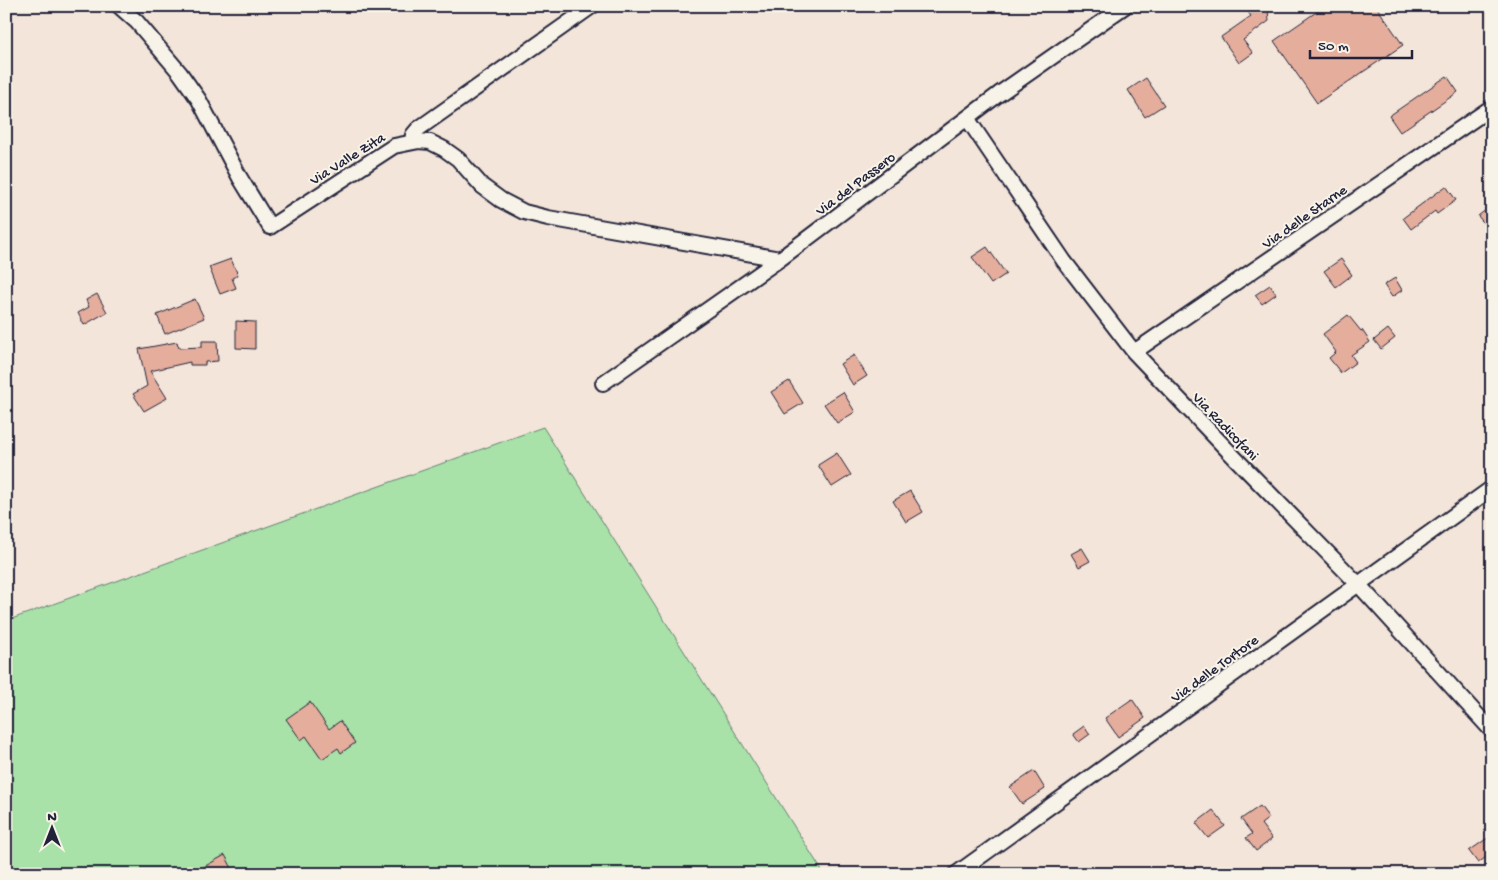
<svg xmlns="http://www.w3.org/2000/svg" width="1498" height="880" font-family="'Gochi Hand',sans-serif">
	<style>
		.green { fill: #a8e2a8; stroke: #658272 }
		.building { fill: #e5ad9c; stroke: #22223b }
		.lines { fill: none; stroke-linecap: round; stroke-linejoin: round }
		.street-casing { stroke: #22223b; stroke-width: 18 }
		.street { stroke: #f7f3e8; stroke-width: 14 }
		.labels { text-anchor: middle; stroke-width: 4; stroke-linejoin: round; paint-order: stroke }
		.street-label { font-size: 15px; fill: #22223b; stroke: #f7f3e8 }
	</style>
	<rect width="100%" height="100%" fill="#f3e5d9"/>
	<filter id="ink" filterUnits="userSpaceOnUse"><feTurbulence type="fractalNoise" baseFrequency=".02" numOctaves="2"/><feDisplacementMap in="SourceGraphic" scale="10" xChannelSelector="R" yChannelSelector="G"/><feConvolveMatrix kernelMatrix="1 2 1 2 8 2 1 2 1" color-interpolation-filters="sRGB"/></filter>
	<g filter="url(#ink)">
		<path class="green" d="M543 427 824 874H6V621Z"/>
		<path class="building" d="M1243 6H1265L1268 10 1269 21 1243 40 1253 53 1239 63 1221 37 1251 16Z
			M1325 6H1376L1403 45 1317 103 1274 41Z
			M1447 76 1458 92 1400 132 1389 116Z
			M1146 78 1164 105 1145 117 1128 90Z
			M1446 186 1456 200 1437 214 1435 211 1411 229 1403 218Z
			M1492 205V234L1478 216Z
			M987 247 1006 274 991 284 972 257Z
			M231 259 238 275 232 278 236 288 220 294 209 267Z
			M1341 259 1352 275 1336 287 1324 271Z
			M1395 278 1402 290 1392 297 1384 285Z
			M1270 285 1276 294 1262 304 1255 295Z
			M97 294 107 312 84 325 78 313 89 307 86 300Z
			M195 299 204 318 165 334 157 315Z
			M1348 315 1361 331 1362 330 1370 342 1351 355 1356 362 1341 373 1329 358 1336 352 1323 334Z
			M236 321 255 322V349L236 348Z
			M1388 329 1395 338 1381 349 1374 340Z
			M202 341H217L218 361 205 362V365H190V362L150 371 167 398 144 411 133 394 147 386 139 349 177 342 179 348 202 347Z
			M854 355 867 376 853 385 840 364Z
			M789 381 803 403 785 414 771 392Z
			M843 392 855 412 837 423 824 404Z
			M837 453 851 475 832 487 818 465Z
			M910 491 923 512 906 522 893 501Z
			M1082 548 1090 561 1079 567 1071 554Z
			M1132 699 1145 718 1118 737 1105 718Z
			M310 702 329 729 340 721 355 743 341 753 338 748 322 759 306 736 301 740 286 719Z
			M1084 726 1090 734 1079 742 1073 734Z
			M1034 771 1045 789 1022 804 1010 787Z
			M1260 806 1269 818 1261 824 1272 839 1256 851 1246 838 1252 834 1241 819Z
			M1213 810 1225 826 1208 838 1196 823Z
			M1492 835V853L1478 863 1469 851Z
			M225 855 235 874H191Z"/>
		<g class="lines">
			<g class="street-casing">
				<path id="street" d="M119 6 137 22 180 73 199 100 240 178 270 227 394 146 419 141 430 142 444 149 458 159 482 186 501 200 524 212 548 218 780 259
					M967 118 1064 261 1134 352 1236 459 1358 584 1492 731
					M412 141 413 135 418 129 592 6
					M1134 352 1492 107
					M603 383 780 259 999 94 1125 6
					M956 874 1492 488"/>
			</g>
			<use href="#street" class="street"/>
		</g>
	</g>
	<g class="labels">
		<g class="street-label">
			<text transform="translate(347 158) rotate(-32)" y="5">Via Valle Zita</text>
			<text transform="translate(855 183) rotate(-37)" y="5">Via del Passero</text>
			<text transform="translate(1304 216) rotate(-35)" y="5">Via delle Starne</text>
			<text transform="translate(1226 426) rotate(46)" y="5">Via Radicofani</text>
			<text transform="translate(1214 668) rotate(-36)" y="5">Via delle Tortore</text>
		</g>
	</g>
	<rect width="1498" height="880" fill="none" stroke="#f7f3e8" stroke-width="25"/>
	<rect x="12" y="12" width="1473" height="855" fill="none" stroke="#22223b" stroke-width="2" filter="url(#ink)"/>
	<g transform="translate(52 828)" stroke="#f7f3e8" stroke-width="4" paint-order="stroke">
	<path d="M0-4L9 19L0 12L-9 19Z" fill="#22223b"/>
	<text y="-8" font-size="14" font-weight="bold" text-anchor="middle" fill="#22223b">N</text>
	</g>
	<path d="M1310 50v8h102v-8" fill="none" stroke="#22223b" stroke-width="2.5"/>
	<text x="1318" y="50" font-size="15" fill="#22223b" stroke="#f7f3e8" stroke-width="4" paint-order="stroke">50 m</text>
</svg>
